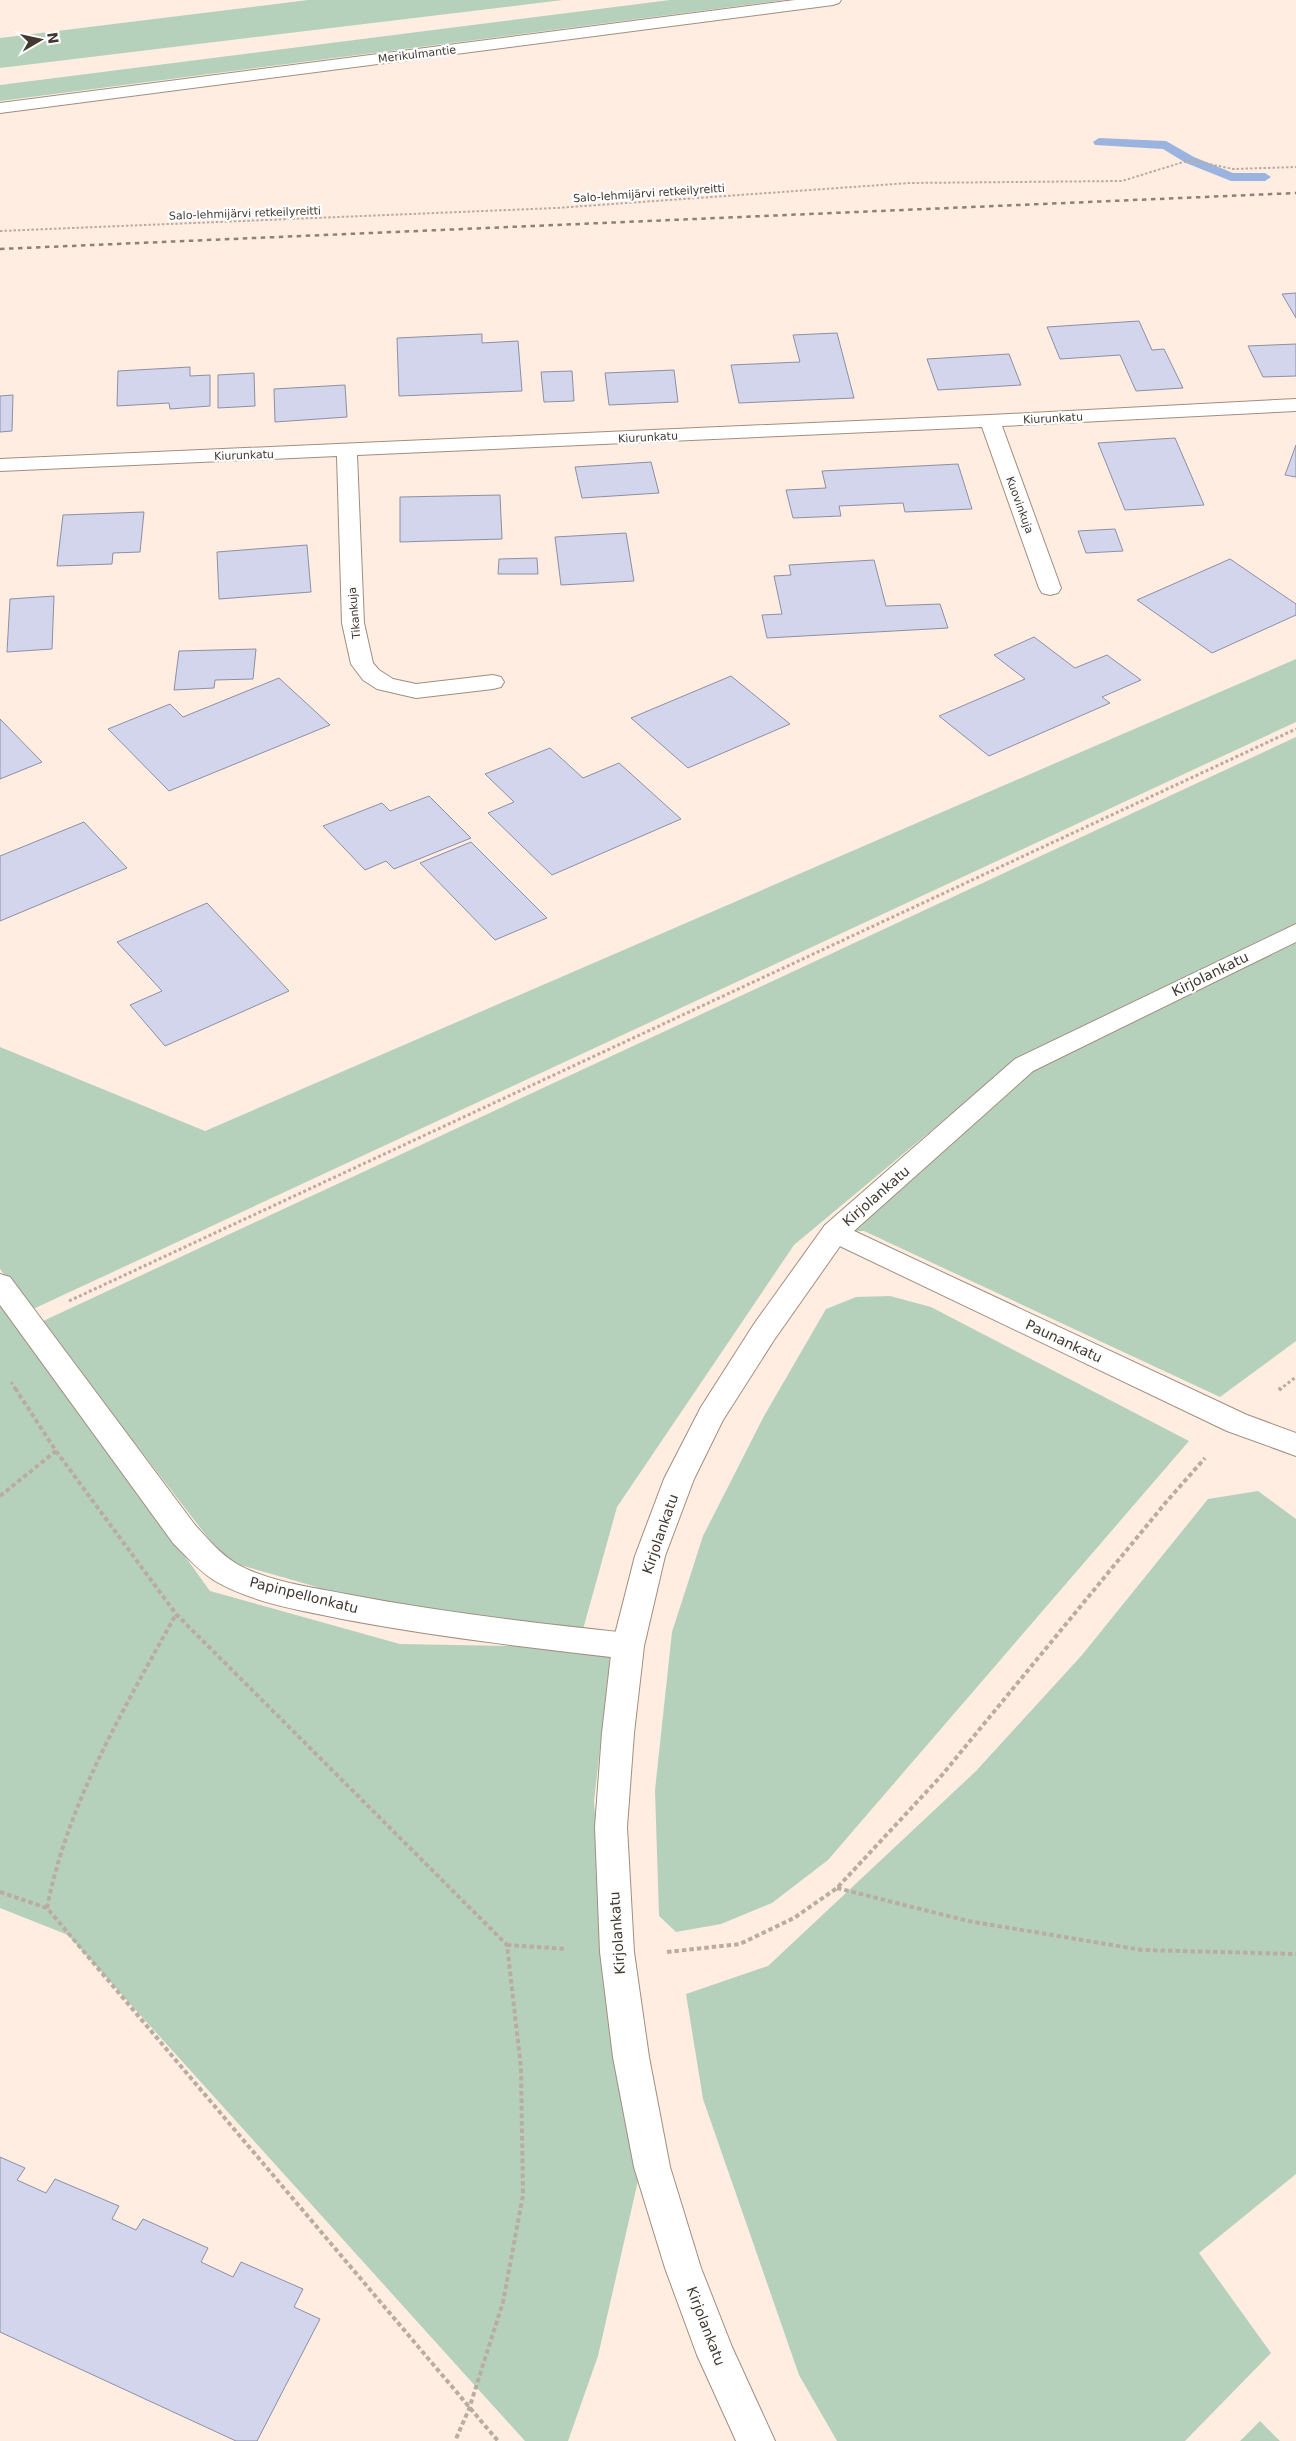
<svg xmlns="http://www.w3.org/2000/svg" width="1296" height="2441" font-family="'DejaVu Sans',sans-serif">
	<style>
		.green { fill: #b6d1bb }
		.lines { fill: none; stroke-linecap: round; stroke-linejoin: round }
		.stream { fill: #9ab3df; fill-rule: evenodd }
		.building { fill: #d2d5ec; stroke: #8d8fa5 }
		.street-casing { stroke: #a18e7f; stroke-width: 2 }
		.secondary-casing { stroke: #a18e7f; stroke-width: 2 }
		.path-far2 { stroke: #baaca1; stroke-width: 2; stroke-dasharray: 2.5 2; stroke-linecap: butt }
		.path-far1 { stroke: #baaca1; stroke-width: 3; stroke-dasharray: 3 2.5; stroke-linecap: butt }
		.path { stroke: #baaca1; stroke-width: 4; stroke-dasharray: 4.5 3; stroke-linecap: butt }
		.street { fill: #fff; fill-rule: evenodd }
		.secondary { fill: #fff; fill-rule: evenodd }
		.rail { stroke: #8c8077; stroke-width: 2.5; stroke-dasharray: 4.5 4.5; stroke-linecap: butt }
		.labels { text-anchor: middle; stroke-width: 4.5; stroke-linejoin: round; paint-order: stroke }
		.far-street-label { font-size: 11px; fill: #413932; stroke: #fefefe }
		.street-label { font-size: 14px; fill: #413932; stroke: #fefefe }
	</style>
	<rect width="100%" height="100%" fill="#feede0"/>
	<path class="green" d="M308 0H563L0 68V38Z
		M670 0H786L0 101V85Z
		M1296 659V722L31 1310 0 1269V1047L205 1131Z
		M1296 737V923L1017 1059 794 1245 617 1507 582 1633 408 1613 226 1561 41 1322Z
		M1296 941V1341L1220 1397 864 1231 835 1232 1032 1070Z
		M890 1296 931 1307 1189 1441 828 1860 772 1903 721 1924 676 1932 659 1916 655 1790 672 1632 703 1536 764 1416 826 1309 856 1297Z
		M0 1300 210 1591 400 1644 611 1648 594 1802 607 1960 640 2172 598 2356 568 2441H525L68 1935 0 1908Z
		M1258 1491 1296 1519V2174L1199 2253 1271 2353 1185 2441H837L799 2375 703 2099 686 1994 768 1966 976 1771 1082 1655 1208 1499Z
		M1260 2421 1280 2441H1240Z"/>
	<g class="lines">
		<path class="stream" d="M1099 138 1166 141 1194 157 1233 173H1265L1271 177 1265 181H1231L1186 163 1163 149 1095 145 1093 142Z"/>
	</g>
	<path class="building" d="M1296 293V318L1282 294Z
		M1139 321 1152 350 1164 349 1183 388 1136 391 1120 355 1060 359 1047 327Z
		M837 333 854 398 739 403 731 365 800 362 793 335Z
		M482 334V343L518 341 522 391 399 396 397 338Z
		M1296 344V376L1263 377 1248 346Z
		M1009 354 1021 385 938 390 927 359Z
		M190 367V376L210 375V406L170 409 169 403 117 406 118 371Z
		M674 370 678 402 609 405 605 373Z
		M572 371 574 401 544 402 541 372Z
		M254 373 255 406 218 408V375Z
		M345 385 347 417 275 422 274 389Z
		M13 395 12 431 0 432V396Z
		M1175 438 1204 505 1125 510 1098 443Z
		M1296 445V477L1285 475Z
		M651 462 659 493 582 498 575 467Z
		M958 464 972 509 905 512 903 503 839 506 841 516 793 518 786 490 826 488 822 471Z
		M500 495 502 539 400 542V497Z
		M144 512 140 552 113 553 112 564 57 566 63 515Z
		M1115 529 1123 551 1086 553 1078 531Z
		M626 533 634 581 561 585 555 537Z
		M307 545 311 592 219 599 217 552Z
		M537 558 538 574H498L499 559Z
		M1230 559 1296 604V615L1212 653 1137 600Z
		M874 560 886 606 940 604 948 628 767 638 762 615 782 614 774 576 791 575 789 565Z
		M54 596 52 649 7 652 10 599Z
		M1034 637 1075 668 1107 655 1141 680 1102 697 1110 703 989 756 939 716 1025 679 994 655Z
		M256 649 253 679 215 680 214 688 174 690 179 651Z
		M731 676 790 724 688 768 631 718Z
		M279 678 330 725 169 791 108 729 170 704 183 717Z
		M0 719 42 762 0 779Z
		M550 748 583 778 619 763 681 819 552 875 488 813 514 802 485 774Z
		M429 796 471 838 394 869 386 861 365 870 323 826 382 803 390 811Z
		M84 822 127 868 0 921V856Z
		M471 842 547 918 495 940 420 863Z
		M207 903 289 991 165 1046 130 1005 162 991 117 942Z
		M0 2157 25 2168 17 2180 46 2193 55 2179 119 2206 112 2219 136 2230 143 2219 208 2248 201 2262 233 2277 241 2262 303 2289 294 2307 320 2319 257 2441H236L0 2332Z"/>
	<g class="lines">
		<g class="street-casing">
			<path id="street" d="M1296 399V411L1002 426 1061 588 1058 593 1050 595 1042 593 1039 588 982 427 357 455 364 623 373 663 379 670 393 679 416 684 493 675 501 677 504 682 501 687 493 689 416 698 377 689 363 680 351 664 342 623 337 456 0 471V459L990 415Z
				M835 1222 1247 1415 1296 1433V1456L1227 1431 825 1239 821 1232 825 1225Z
				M0 1274 10 1277 195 1525C208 1539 220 1554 237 1564 269 1582 310 1587 346 1594 439 1612 534 1623 628 1633L639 1637 644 1646 639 1655 628 1659C532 1648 437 1637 342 1619 300 1610 253 1603 215 1581 199 1571 186 1556 173 1543L0 1305Z"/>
		</g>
		<g class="secondary-casing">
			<path id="secondary" d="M795 0H841L839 3 833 5 0 113V103Z
				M1296 924V942L1033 1071 845 1239 774 1340 723 1420 694 1479 665 1556 644 1646 634 1733 627 1827 634 1952 649 2057 670 2167 701 2268 732 2347 775 2441H736L697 2355 665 2268 634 2167 613 2057 600 1952 595 1827 602 1733 612 1646 635 1556 664 1479 701 1407 754 1324 825 1225 1015 1059Z"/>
		</g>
		<path class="path-far2" d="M0 231 556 208 909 183 1122 181 1190 160 1233 169 1296 167"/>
		<path class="path-far1" d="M69 1301 1296 729
			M11 1382 16 1390
			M1279 1390 1296 1377"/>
		<path class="path" d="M15 1388 56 1451 176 1614 507 1945 521 2068 523 2195 503 2302 469 2409 455 2441
			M1279 1390 1281 1388
			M0 1496 56 1451
			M837 1888 968 1921 1142 1950 1296 1954
			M0 1892 47 1908 498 2441
			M47 1908C68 1801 124 1709 176 1614
			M507 1945 566 1949
			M667 1952 740 1944 794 1918 837 1888 942 1775 1167 1501 1205 1458"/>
		<use href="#street" class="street"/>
		<use href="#secondary" class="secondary"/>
		<path class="rail" d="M0 249 1296 193"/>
	</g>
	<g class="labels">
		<g class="far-street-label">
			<text transform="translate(417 54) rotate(-7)" y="4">Merikulmantie</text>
			<text transform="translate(649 193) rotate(-4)" y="4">Salo-lehmijärvi retkeilyreitti</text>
			<text transform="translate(245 213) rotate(-2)" y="4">Salo-lehmijärvi retkeilyreitti</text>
			<text transform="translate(1053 418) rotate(-3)" y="4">Kiurunkatu</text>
			<text transform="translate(648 437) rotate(-3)" y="4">Kiurunkatu</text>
			<text transform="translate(244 455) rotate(-2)" y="4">Kiurunkatu</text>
			<text transform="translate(1020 505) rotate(70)" y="4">Kuovinkuja</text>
			<text transform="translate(354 613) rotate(-95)" y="4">Tikankuja</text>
		</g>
		<g class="street-label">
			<text transform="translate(1210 974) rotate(-26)" y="5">Kirjolankatu</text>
			<text transform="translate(876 1196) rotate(-41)" y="5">Kirjolankatu</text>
			<text transform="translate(1064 1341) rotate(25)" y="5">Paunankatu</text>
			<text transform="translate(660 1534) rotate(-71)" y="5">Kirjolankatu</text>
			<text transform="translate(304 1595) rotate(14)" y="5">Papinpellonkatu</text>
			<text transform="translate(617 1933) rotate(-94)" y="5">Kirjolankatu</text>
			<text transform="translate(706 2326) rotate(69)" y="5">Kirjolankatu</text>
		</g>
	</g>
	<g transform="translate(40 40) rotate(81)" stroke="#fefefe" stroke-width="4" paint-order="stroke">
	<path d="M0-4L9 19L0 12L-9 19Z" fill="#413932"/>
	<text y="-8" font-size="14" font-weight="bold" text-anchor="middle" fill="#413932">N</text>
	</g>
</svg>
